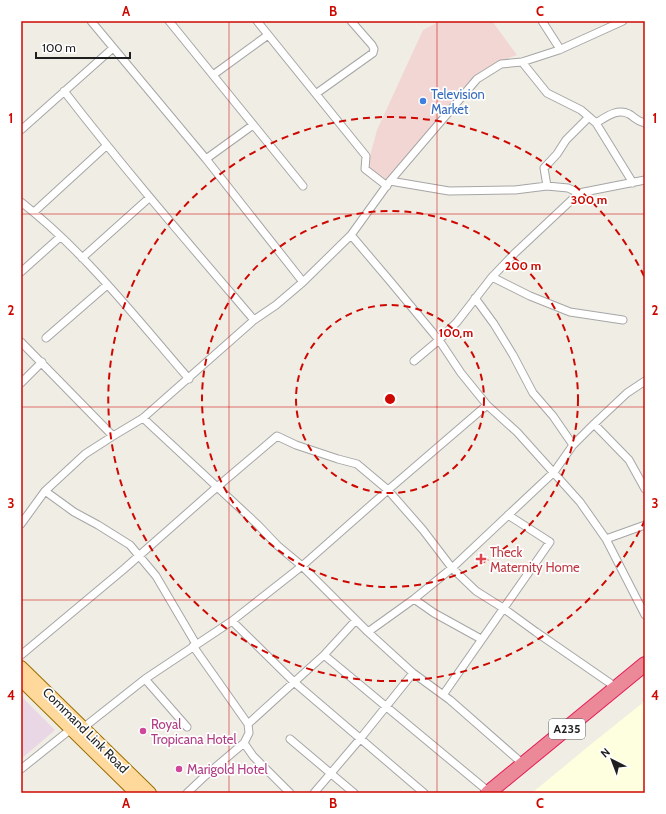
<svg xmlns="http://www.w3.org/2000/svg" width="666" height="814" font-family="Cabin,sans-serif">
	<style>
		.commercial { fill: #f2d6d4 }
		.industrial { fill: #ead7e5 }
		.education { fill: #feffdf }
		.lines { fill: none; stroke-linecap: round; stroke-linejoin: round }
		.street-casing { stroke: #a6a6a6; stroke-width: 9 }
		.primary-casing { stroke: #9a6e00; stroke-width: 14 }
		.highway-casing { stroke: #e41d59; stroke-width: 16 }
		.street { stroke: #fff; stroke-width: 7 }
		.primary { stroke: #ffd89b; stroke-width: 12 }
		.highway { stroke: #eb8998; stroke-width: 14 }
		.grid { fill: none; stroke: #ce0800; stroke-width: 1; stroke-opacity: 0.55 }
		.ring { fill: none; stroke: #ce0800; stroke-width: 2; stroke-dasharray: 7 5 }
		.shop-dot { fill: #3f7fe0; stroke: #fff; stroke-width: 1.5 }
		.health-dot { fill: #e0444e; stroke: #fff; stroke-width: 1.5 }
		.hotel-dot { fill: #d1479c; stroke: #fff; stroke-width: 1.5 }
		.labels { text-anchor: middle; stroke-width: 3.5; stroke-linejoin: round; paint-order: stroke }
		.shield { fill: #fff; stroke: #626262; stroke-width: 1 }
		.shield-label { font-size: 12px; font-weight: bold; fill: #1f1f1f }
		.shop-label { font-size: 13px; fill: #366cbe; stroke: #fff; text-anchor: start }
		.health-label { font-size: 13px; fill: #be3a42; stroke: #fff; text-anchor: start }
		.hotel-label { font-size: 13px; fill: #b23c85; stroke: #fff; text-anchor: start }
		.street-label { font-size: 13px; fill: #1f1f1f; stroke: #fff }
		.centre { fill: #ce0800; stroke: #fff; stroke-width: 2 }
		.ring-label { font-size: 12px; text-anchor: middle; font-weight: bold; fill: #ce0800; stroke: #fff; stroke-width: 3.5; stroke-linejoin: round; paint-order: stroke }
		.neatline { fill: none; stroke: #ce0800; stroke-width: 1.5 }
		.grid-label { font-size: 13px; text-anchor: middle; font-weight: bold; fill: #ce0800 }
	</style>
	<rect width="100%" height="100%" fill="#f0ede5"/>
	<path class="commercial" d="M440 21H492L517 55 503 60 481 71 385 184 367 167 377 130 423 30Z"/>
	<path class="industrial" d="M21 696 55 730 21 759Z"/>
	<path class="education" d="M645 701V793H532L590 745Z"/>
	<g class="lines">
		<g class="street-casing">
			<path id="street" d="M91 21 206 159 303 282
				M169 21 303 186
				M257 21 366 156 365 169 387 186
				M542 21 560 49
				M522 62 547 93 581 110 596 123 633 183
				M213 75 268 35
				M64 91C125 170 190 245 254 320
				M317 93 373 53 374 49 372 45 351 21
				M596 123C606 117 617 108 629 114 636 118 636 121 645 123
				M21 130 113 48
				M206 159 253 125
				M390 181 449 191 515 190 547 186 568 188 579 193 645 180
				M547 186 544 168 557 154 566 140 589 117
				M21 202C84 251 137 319 189 379
				M34 212 106 146
				M351 235 390 281 439 340 461 373 487 405 517 432 580 502 606 539 645 615
				M82 258 149 198
				M21 272 60 237
				M492 277 530 296 570 312 623 320
				M475 298 494 324 513 355 533 393 553 416 573 445
				M46 338 107 285
				M21 342 113 436
				M414 361 439 340 457 322 492 277 515 253 579 193
				M21 383 42 362
				M143 418 258 525 278 546 302 566 368 632 413 673 450 700 523 764
				M594 424 629 460 645 489
				M45 491 74 512 98 525 130 545 156 576 196 644
				M21 524 45 491 85 454 113 436 143 418 254 320 276 305 303 282 351 235 390 181 477 79 501 64 522 62 559 50 623 21
				M606 539 645 525
				M414 599 434 613 481 639
				M232 621 294 682 424 793
				M368 632 414 599 452 568 554 472 573 445 594 424 627 393 645 381
				M21 655 124 569 217 487 277 436 296 445 338 459 357 464 388 490 423 530 452 568 476 591 503 608 536 632 617 688
				M324 655 489 792
				M145 679 187 727
				M443 695 550 542 508 515
				M248 724 324 655 356 620
				M83 728 145 679 232 621 302 566 388 490 487 405
				M290 739 354 793
				M244 743 253 756 290 793
				M21 769 71 729
				M187 793 205 776 244 743 249 733 248 724 193 646
				M314 793 360 739 413 673"/>
		</g>
		<g class="primary-casing">
			<path id="primary" d="M21 667 150 793
				M21 680 136 793"/>
		</g>
		<g class="highway-casing">
			<path id="highway" d="M488 793 645 664"/>
		</g>
		<use href="#street" class="street"/>
		<use href="#primary" class="primary"/>
		<use href="#highway" class="highway"/>
	</g>
	<path class="grid" d="M229 21V793M437 21V793M21 214H645M21 407H645M21 600H645"/>
	<g class="ring">
		<circle cx="390" cy="399" r="94"/>
		<circle cx="390" cy="399" r="188"/>
		<path d="M645 520A282 282 0 1 1 645 278"/>
	</g>
	<circle class="shop-dot" cx="423" cy="101" r="4"/>
	<path class="health-dot" d="M479 553h4v4h4v4h-4v4h-4v-4h-4v-4h4z"/>
	<g class="hotel-dot">
		<circle cx="143" cy="731" r="4"/>
		<circle cx="179" cy="769" r="4"/>
	</g>
	<g class="labels">
		<rect class="shield" x="549" y="719" width="36" height="20" rx="3"/>
		<g class="shield-label">
			<text x="567" y="733">A235</text>
		</g>
		<g class="shop-label">
			<text x="431" y="99">Television<tspan x="431" dy="15">Market</tspan></text>
		</g>
		<g class="health-label">
			<text x="490" y="557">Theck<tspan x="490" dy="15">Maternity Home</tspan></text>
		</g>
		<g class="hotel-label">
			<text x="151" y="729">Royal<tspan x="151" dy="15">Tropicana Hotel</tspan></text>
			<text x="187" y="774">Marigold Hotel</text>
		</g>
		<g class="street-label">
			<text transform="translate(86 730) rotate(45)" y="5">Command Link Road</text>
		</g>
	</g>
	<circle cx="390" cy="399" r="6" class="centre"/>
	<g class="ring-label">
		<text x="589" y="204">300 m</text>
		<text x="523" y="270">200 m</text>
		<text x="456" y="337">100 m</text>
	</g>
	<rect width="666" height="814" fill="none" stroke="#ffffff" stroke-width="44"/>
	<g transform="translate(612 760) rotate(318)" stroke="#ffffff" stroke-width="3" paint-order="stroke">
	<path d="M0-3L7 15L0 10L-7 15Z" fill="#1f1f1f"/>
	<text y="-6" font-size="11" font-weight="bold" text-anchor="middle" fill="#1f1f1f">N</text>
	</g>
	<path d="M36 52v6h94v-6" fill="none" stroke="#1f1f1f" stroke-width="2"/>
	<text x="42" y="52" font-size="12" fill="#1f1f1f" stroke="#ffffff" stroke-width="3" paint-order="stroke">100 m</text>
	<rect x="22" y="22" width="622" height="770" class="neatline"/>
	<g class="grid-label">
		<text x="126" y="16">A</text>
		<text x="333" y="16">B</text>
		<text x="540" y="16">C</text>
		<text x="11" y="123">1</text>
		<text x="655" y="123">1</text>
		<text x="11" y="315">2</text>
		<text x="655" y="315">2</text>
		<text x="11" y="508">3</text>
		<text x="655" y="508">3</text>
		<text x="11" y="700">4</text>
		<text x="655" y="700">4</text>
		<text x="126" y="808">A</text>
		<text x="333" y="808">B</text>
		<text x="540" y="808">C</text>
	</g>
</svg>
